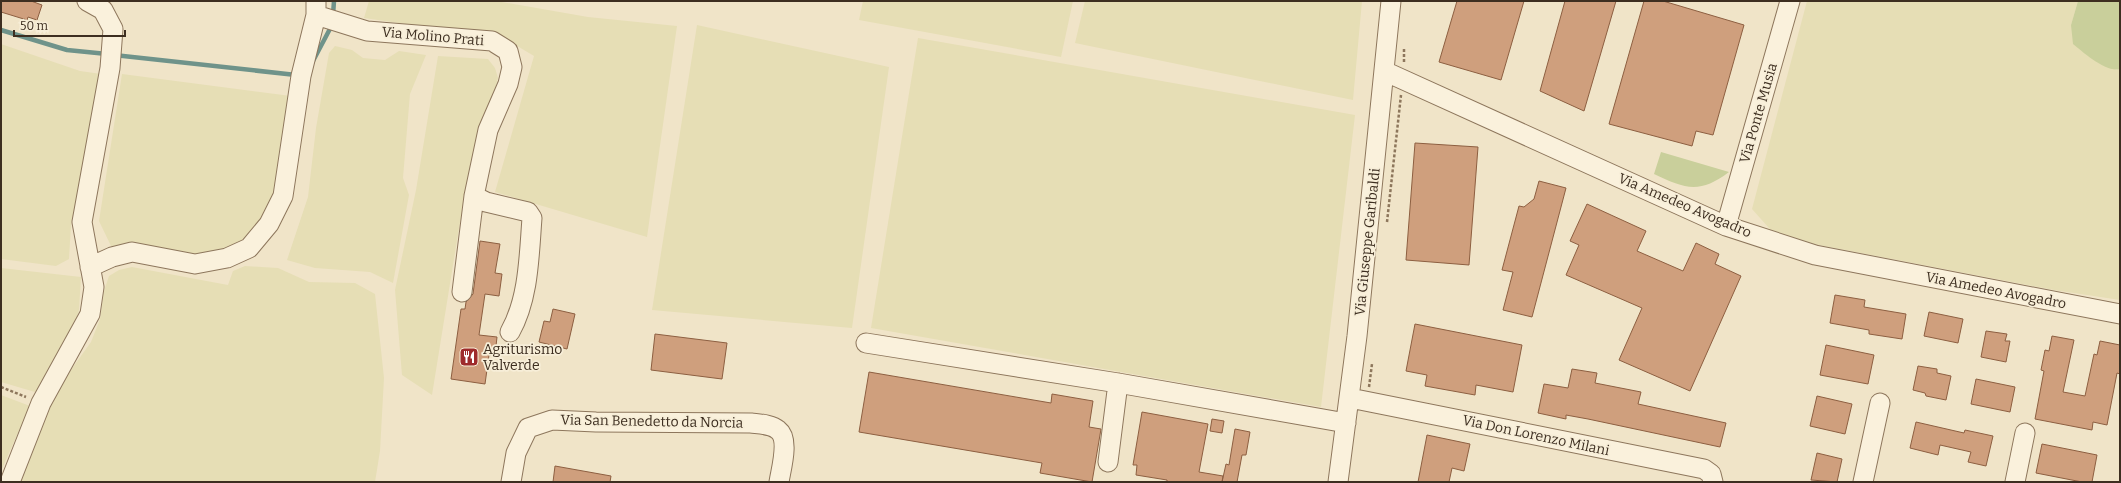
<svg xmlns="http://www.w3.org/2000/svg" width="2121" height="483" font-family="Bitter,serif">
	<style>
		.farmland { fill: #e6deb5 }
		.green { fill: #c9cf9b }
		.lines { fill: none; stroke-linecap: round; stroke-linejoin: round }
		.stream { stroke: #6f938a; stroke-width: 4.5 }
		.building { fill: #cf9f7d; stroke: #8d5f41 }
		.minor-casing { stroke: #8d765c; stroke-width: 21 }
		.path { stroke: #8d765c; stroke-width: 2.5; stroke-dasharray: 3 2; stroke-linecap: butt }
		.minor { stroke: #faf1dc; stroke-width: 19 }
		.labels { text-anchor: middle; stroke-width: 3.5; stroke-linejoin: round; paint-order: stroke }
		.street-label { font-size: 14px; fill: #3d2e20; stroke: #f7eed8 }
		.poi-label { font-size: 14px; fill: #3d2e20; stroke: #f7eed8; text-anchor: start }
	</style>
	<rect width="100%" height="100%" fill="#f0e4c8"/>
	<path class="farmland" d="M369 1H496L588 17 677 26 647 237 495 192 534 56 504 38 364 18Z
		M863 1H1073L1061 57 859 20Z
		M1085 1H1362L1353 100 1075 43Z
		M1807 1H2078L2071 25 2116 70 2120 69V300L2054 290 1777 237 1752 209Z
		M697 25 889 67 852 328 652 310Z
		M918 38 1355 115 1321 407 871 328Z
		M1 44 80 71 101 74 71 225 69 259 56 266 1 259Z
		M335 46 352 50 363 58 385 60 399 51 426 55 410 94 403 178 409 195 393 283 370 272 315 268 287 260 308 197 316 128 329 53Z
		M438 56 488 59 495 68 498 78 487 123 468 186 459 228 432 395 402 375 395 290 416 190Z
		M122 74 291 96 277 196 249 241 207 261 112 248 99 221Z
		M245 266 278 268 309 282 355 283 375 294 384 378 380 451 375 482H16L53 395 91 342 100 319 104 291 109 276 119 270 132 267 228 285 233 271Z
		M1 268 81 277 79 310 68 346 35 392 1 382Z
		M1 395 30 406 1 471Z"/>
	<path class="green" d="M2078 1H2120V69C2106 73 2083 52 2073 44L2071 25Z
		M1661 152 1729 172C1700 194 1685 189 1654 174Z"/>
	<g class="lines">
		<path class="stream" d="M333 15 334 1
			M1 30 67 50 107 54
			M114 55 296 75
			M313 61 332 25"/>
	</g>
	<path class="building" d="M1 1H31L42 5 37 20 28 17 27 20 1 12Z
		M1457 1H1524L1501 80 1439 62Z
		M1565 1H1616L1584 111 1540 91Z
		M1644 1H1663L1744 25 1713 135 1696 131 1692 146 1609 124Z
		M1415 143 1478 147 1469 265 1406 260Z
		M1539 181 1566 188 1532 317 1503 310 1513 272 1502 270 1519 206 1524 207 1534 199Z
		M1587 204 1646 231 1637 251 1683 271 1696 243 1719 254 1715 264 1741 276 1690 391 1619 360 1642 308 1566 275 1579 245 1570 241Z
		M480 241 500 244 495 273 502 274 499 296 485 294 479 335 497 337 495 355H489L485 384 451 379 461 309H465L466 302 473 294Z
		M1835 295 1865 300 1864 307 1906 314 1902 339 1869 334V330L1830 323Z
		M553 309 575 314 567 349 539 342 544 321 550 322Z
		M1929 312 1963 319 1958 343 1924 336Z
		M1415 324 1522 345 1513 392 1476 385 1475 395 1425 386 1427 375 1406 371Z
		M1986 331 2007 334 2005 341H2010L2006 362 1981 357Z
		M655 334 727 343 722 379 651 370Z
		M2052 336 2074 340 2063 392 2085 396 2094 354 2097 355 2100 341 2120 345V374L2117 373 2107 425 2093 422 2092 430 2035 419 2044 371 2041 370 2045 350 2049 351Z
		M1826 345 1874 355 1868 384 1820 375Z
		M1918 366 1937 369V373L1951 376 1946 400 1926 396 1925 393 1913 390Z
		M1572 369 1597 373 1595 383 1641 392 1638 404 1726 423 1720 447 1588 419 1566 415V419L1538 413 1544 384 1568 388Z
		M869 372 1051 403 1052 394 1093 401 1089 427 1101 429 1092 482 1040 473 1042 463 859 432Z
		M1976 379 2015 387 2010 412 1971 404Z
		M1817 396 1852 404 1845 434 1810 426Z
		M1142 412 1208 424 1199 472 1223 476 1222 482H1167V480L1136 475 1137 465H1133Z
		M1212 419 1224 421 1222 433 1210 431Z
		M1916 422 1964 433 1965 430 1993 436 1986 466 1968 462 1971 452 1940 445 1938 455 1910 448Z
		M1235 429 1250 432 1246 455H1242L1237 482H1222L1226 464 1229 465Z
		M1427 435 1470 444 1464 471 1452 468 1449 482H1418Z
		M2042 444 2097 455 2092 482H2082L2036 473Z
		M1817 453 1842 459 1837 482 1811 480Z
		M555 466 611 476 610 482H553Z"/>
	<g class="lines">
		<g class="minor-casing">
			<path id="minor" d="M316 15 367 31 492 41 508 51 512 67 508 84 488 130 474 196 462 292
				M1384 71 1726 226 1815 255 2120 314
				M474 196 486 202 528 212 532 218C529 256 529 298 510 332
				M1726 226 1790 1
				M90 267 112 257 132 252 195 264 227 258 249 248 269 224 283 196 301 76 316 15V1
				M866 343 1118 383 1346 423
				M1350 398 1704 469 1711 474 1713 482
				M1108 462 1118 383
				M10 482 41 403 90 314 94 287 82 222 110 68 113 29 103 10 87 1
				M511 482 516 453 528 428 552 420 596 422 751 423C759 424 771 424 778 430 790 439 781 469 779 482
				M1338 482 1357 336 1391 1
				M1863 482 1880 403
				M2015 482 2025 433"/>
		</g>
		<path class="path" d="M1404 62V47
			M1387 222 1401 95
			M1 387 26 397
			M1369 387 1372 364"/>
		<use href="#minor" class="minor"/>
	</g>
	<defs>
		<g id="restaurant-square" transform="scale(1)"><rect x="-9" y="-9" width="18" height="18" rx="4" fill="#9e2a2b" stroke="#f7eed8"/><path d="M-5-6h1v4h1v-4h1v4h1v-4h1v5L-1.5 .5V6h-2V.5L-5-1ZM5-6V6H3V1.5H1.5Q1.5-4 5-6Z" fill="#fff"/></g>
	</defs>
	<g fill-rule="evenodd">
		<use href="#restaurant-square" x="469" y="357"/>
	</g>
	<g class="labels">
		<g class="street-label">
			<text transform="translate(433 36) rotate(5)" y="5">Via Molino Prati</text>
			<text transform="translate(1758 113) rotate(-74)" y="5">Via Ponte Musia</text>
			<text transform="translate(1685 205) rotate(23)" y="5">Via Amedeo Avogadro</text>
			<text transform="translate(1367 242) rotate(-84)" y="5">Via Giuseppe Garibaldi</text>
			<text transform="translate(1996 290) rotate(11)" y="5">Via Amedeo Avogadro</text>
			<text transform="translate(652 421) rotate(1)" y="5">Via San Benedetto da Norcia</text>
			<text transform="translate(1536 435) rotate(12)" y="5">Via Don Lorenzo Milani</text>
		</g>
		<g class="poi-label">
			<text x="483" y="354">Agriturismo<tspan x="483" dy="16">Valverde</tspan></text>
		</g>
	</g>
	<rect width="2121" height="483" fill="none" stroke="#3d2e20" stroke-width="4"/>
	<path d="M14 30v6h111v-6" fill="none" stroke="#3d2e20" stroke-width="2"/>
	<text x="20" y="30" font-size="12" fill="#3d2e20" stroke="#f7eed8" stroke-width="3" paint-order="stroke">50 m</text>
</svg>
